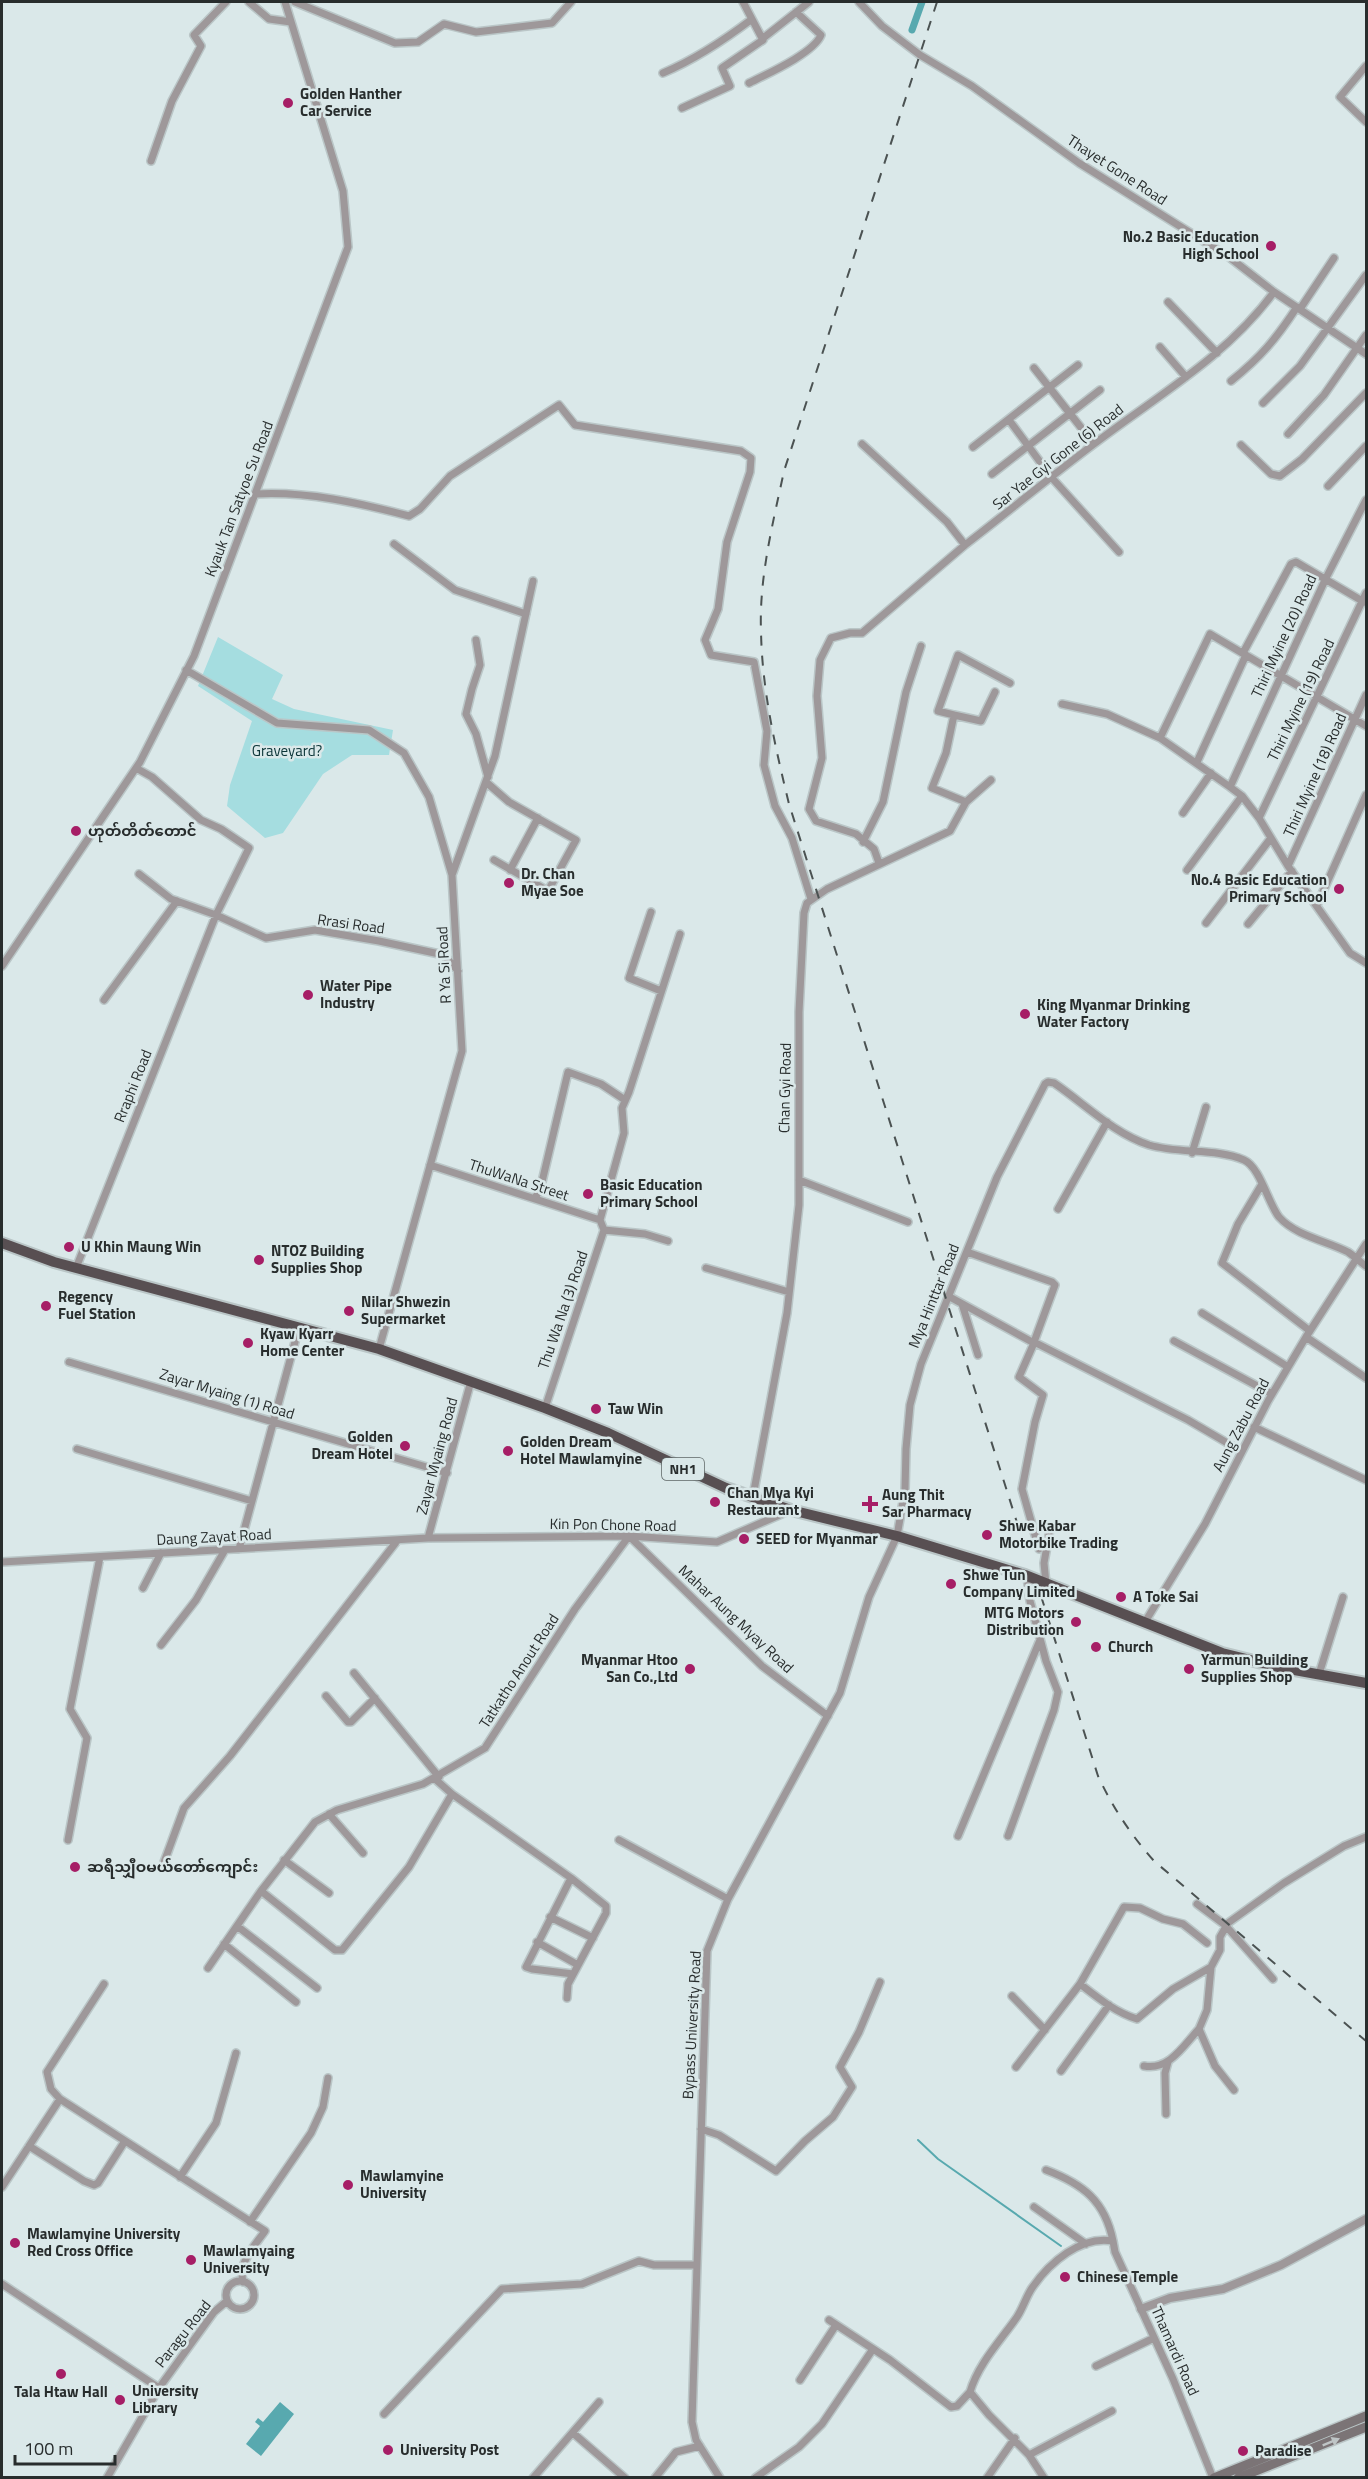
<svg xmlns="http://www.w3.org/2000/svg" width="1368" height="2479" font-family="'Titillium Web','Noto Sans Myanmar',sans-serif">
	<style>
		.green { fill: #a5dde0 }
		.water { fill: #58a9af }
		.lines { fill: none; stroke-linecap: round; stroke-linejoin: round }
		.stream { stroke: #58a9af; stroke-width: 2 }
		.canal { stroke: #58a9af; stroke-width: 7 }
		.minor-casing { stroke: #bac6c7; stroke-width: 10 }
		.tertiary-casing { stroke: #bac6c7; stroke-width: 11 }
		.secondary-casing { stroke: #bac6c7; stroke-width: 12 }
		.trunk-casing { stroke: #bac6c7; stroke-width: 14 }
		.minor { stroke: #9e989a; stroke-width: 7 }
		.tertiary { stroke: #9e989a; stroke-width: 8 }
		.secondary { stroke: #7b7476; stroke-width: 9 }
		.trunk { stroke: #584f52; stroke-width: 10 }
		.rail { stroke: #4b5252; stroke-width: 2; stroke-dasharray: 10 10; stroke-linecap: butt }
		.oneway { fill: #bec5c6 }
		.poi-dot { fill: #a61e66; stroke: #dae8e9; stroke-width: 2 }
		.labels { text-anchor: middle; stroke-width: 5; stroke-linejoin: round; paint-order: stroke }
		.shield { fill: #dae8e9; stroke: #5d6565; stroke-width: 1.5 }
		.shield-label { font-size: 14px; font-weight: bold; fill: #282d2d }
		.poi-label { font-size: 15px; font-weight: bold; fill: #282d2d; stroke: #dae8e9; text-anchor: start }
		.street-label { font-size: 15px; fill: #282d2d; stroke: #dae8e9 }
		.park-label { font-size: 15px; fill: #0c3538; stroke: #dae8e9 }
	</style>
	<rect width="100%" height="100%" fill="#dae8e9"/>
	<path class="green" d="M218 637 283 675 272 699 294 709 393 730 389 755H352L323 774 283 833 265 838 227 806 230 785 252 721 198 686Z"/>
	<path class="water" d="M280 2402 294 2414 261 2456 246 2444 260 2426 255 2422 258 2418 263 2422Z"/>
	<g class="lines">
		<path class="stream" d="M918 2140 938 2159 1061 2246"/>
		<path class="canal" d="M912 30 922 2"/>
		<g class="minor-casing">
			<path id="minor" d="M249 2 269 19 291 22
				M295 2 395 43 418 42 444 24 476 32 552 23 571 2
				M859 2 882 26 920 55 972 86 1079 163 1229 257 1274 292 1366 354
				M762 39 809 2
				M1366 66 1340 97 1366 122
				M663 73C696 59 723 41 752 19
				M749 83C767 74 814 53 821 35L796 12
				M682 108 730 86 722 68 763 40 743 2
				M151 161 172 101 201 46 194 35 226 2
				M1168 302 1217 353
				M1300 309 1334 258
				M1160 347 1186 377
				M1034 368 1094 444
				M1231 381C1261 357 1276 339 1297 307
				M1263 403 1300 366 1366 275
				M1009 420 1052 478 1119 552
				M1288 434 1324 395 1366 335
				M862 444 947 522 965 545C1008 512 1050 477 1094 444 1157 396 1226 357 1274 292
				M1241 445 1271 474 1280 476 1302 459 1366 393
				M973 447 1078 365
				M992 474 1100 390
				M1328 486 1366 446
				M255 494C307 491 359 503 409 516L420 509 450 476 559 405 575 425 741 451 751 458 750 472 727 542 718 609 705 640 711 655 754 662 767 731 764 765 775 806 792 838 811 899
				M394 544 455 590 526 614
				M476 640 480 665 472 689 466 714 476 734 488 777
				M1243 653 1291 564 1296 562 1364 602
				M186 670 277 723 369 730 404 753 429 797 452 875
				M1062 704 1107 714 1160 738 1230 787 1242 796 1259 818 1288 866 1350 953 1366 963
				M954 715 981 721 995 692
				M1160 738 1210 634 1366 726
				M1197 762 1246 655
				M486 782 509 802 576 840 548 891 494 860
				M1230 787 1326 578 1366 500
				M966 802 932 788 946 753 954 715 938 711 958 655 1010 683
				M1183 813 1211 773
				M1259 818 1366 593
				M863 842 883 802 906 692 921 646
				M879 863 874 849 856 834 816 821 809 809 822 758 817 696 820 660 831 638 850 633H862L965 545
				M1288 866 1366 695
				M510 870 538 818
				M1187 870 1242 796
				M139 874 171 899 216 915 266 938 315 930 379 941 444 955 458 971
				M1317 905 1366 795
				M651 912 629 978 661 991
				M1206 923 1271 838
				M1248 924 1292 871
				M2 966 140 762 194 656 348 247 343 191 285 2
				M104 1000 177 901
				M1192 1153 1206 1107
				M430 1165 600 1220
				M799 1180 908 1222
				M1262 1184 1238 1224 1222 1263 1310 1331
				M535 1199 541 1186 568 1072 601 1084 625 1100
				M1058 1209 1107 1122
				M604 1230 645 1234 668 1241
				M967 1252 1052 1282 1055 1285 1034 1342 1188 1420 1241 1451
				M76 1268 216 915 249 848 221 829 201 820 152 777 136 768
				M706 1268 789 1292
				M948 1296 1034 1343 1019 1377 1043 1395 1035 1422 1022 1489 1039 1549
				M962 1304 978 1355
				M1202 1313 1288 1367
				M1306 1337 1366 1378
				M1174 1341 1272 1394
				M379 1349 462 1051 452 875 495 756 533 581
				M69 1362 447 1473
				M545 1408 604 1230 600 1220 624 1133 622 1108 629 1092 680 934
				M1254 1427 1366 1480
				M77 1449 252 1501
				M753 1496 787 1313 799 1205V1012L804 913 807 903 827 889 950 831 966 802 991 780
				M428 1538 471 1381
				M239 1549 299 1327
				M2 1562 428 1538 629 1536 717 1542 791 1510
				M1046 1584 1044 1563 1050 1529
				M143 1588 161 1553
				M1145 1622 1205 1524 1268 1401 1306 1337 1366 1244
				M161 1645 196 1600 225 1550
				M354 1673 439 1777
				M1319 1674 1343 1597
				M326 1696 348 1722H351L375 1698
				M435 1779 452 1794 571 1878 606 1906V1913L568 1984 567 1998
				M329 1814 363 1853
				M958 1836 1040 1640
				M1008 1836 1054 1710 1058 1692 1046 1661 1030 1601 1027 1576
				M68 1840 87 1738 70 1709 100 1557
				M619 1840 728 1899
				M284 1860 329 1893
				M163 1865 184 1808 230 1756 397 1541
				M571 1878 526 1967 532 1969 573 1974
				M261 1891 335 1950H342L409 1867 452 1794
				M1197 1904 1225 1925 1273 1979
				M550 1917 593 1938
				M237 1926 317 1988
				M537 1942 578 1965
				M224 1944 296 2002
				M1211 1967 1207 2010 1199 2029 1215 2066 1234 2090
				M208 1968 261 1891 315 1822 337 1810 423 1784 485 1748 575 1609 629 1536 762 1666 828 1716
				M1080 1984C1098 1998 1115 2012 1137 2019L1173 1989 1211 1967 1220 1950V1937L1228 1923 1284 1883 1344 1846 1366 1837
				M1012 1996 1045 2030
				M1144 2066C1169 2071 1184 2045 1199 2029
				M1016 2067 1080 1984 1124 1907 1140 1908 1163 1919 1183 1924 1207 1943
				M1061 2071 1109 2005
				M60 2099 51 2089 47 2072 104 1984
				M1166 2114 1165 2073 1168 2062
				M701 2129 719 2135 776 2171 805 2141 833 2117 852 2087 840 2067 859 2032 880 1982
				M29 2146 84 2181 94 2185 98 2183 125 2141
				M1046 2170C1083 2184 1105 2201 1113 2241
				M180 2177 216 2123 236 2053
				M2 2187 60 2099 265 2231C254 2247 238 2262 243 2282
				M1034 2207 1086 2244
				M250 2222 311 2133 323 2107 328 2078
				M226 2295a14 14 0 1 1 28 0a14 14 0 1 1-28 0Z
				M2 2284 159 2388
				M829 2320 890 2360 951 2407 957 2406 970 2392
				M1096 2366 1154 2338
				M800 2380 836 2325
				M384 2414 502 2289 582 2284 639 2261 654 2265H696
				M573 2433 625 2478
				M1029 2455 1112 2411
				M107 2478 159 2388 214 2312 227 2301
				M533 2478 599 2402
				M655 2478 676 2452 700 2446
				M720 2478 696 2440 692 2422 707 1951 728 1899 840 1693 869 1597 897 1536 905 1490 906 1449 910 1405 921 1364 997 1177 1045 1084 1048 1082 1054 1083C1085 1104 1113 1133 1149 1145 1179 1154 1216 1148 1244 1160 1260 1167 1268 1203 1279 1217 1296 1236 1327 1241 1348 1252 1354 1256 1360 1262 1366 1266
				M755 2478 799 2447 822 2424 873 2349
				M987 2478 1015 2438
				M1044 2478 1029 2455 989 2415 970 2392C978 2364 1001 2340 1017 2317 1023 2308 1026 2297 1032 2288 1049 2263 1081 2235 1113 2241L1115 2252 1173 2379 1213 2478"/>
		</g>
		<g class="tertiary-casing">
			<path id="tertiary" d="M1141 2309 1170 2298 1223 2289 1281 2265 1366 2219"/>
		</g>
		<g class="secondary-casing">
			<path id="secondary" d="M1214 2478 1366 2416
				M1238 2478 1366 2427"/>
		</g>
		<g class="trunk-casing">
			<path id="trunk" d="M2 1243 54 1262 379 1349 545 1408 608 1433 726 1488 791 1510 897 1536 1025 1575 1222 1653 1278 1667 1366 1683"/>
		</g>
		<use href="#minor" class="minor"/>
		<use href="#tertiary" class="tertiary"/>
		<use href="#secondary" class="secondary"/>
		<use href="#trunk" class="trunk"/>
		<path class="rail" d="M937 2 784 471C773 523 759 577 761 631 762 690 775 746 789 804L1026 1551
			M1041 1596 1098 1776C1113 1808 1131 1835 1154 1861L1366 2041"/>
	</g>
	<defs><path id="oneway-solid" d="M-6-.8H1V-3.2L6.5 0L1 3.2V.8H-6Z" transform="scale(1.5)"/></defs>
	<use class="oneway" href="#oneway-solid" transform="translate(1331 2442) rotate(-22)"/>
	<g class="poi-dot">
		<circle cx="288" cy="103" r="6"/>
		<circle cx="1271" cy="246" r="6"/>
		<circle cx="76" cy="831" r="6"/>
		<circle cx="509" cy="883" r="6"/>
		<circle cx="1339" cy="889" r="6"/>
		<circle cx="308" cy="995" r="6"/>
		<circle cx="1025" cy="1014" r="6"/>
		<circle cx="588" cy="1194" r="6"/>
		<circle cx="69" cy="1247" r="6"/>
		<circle cx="259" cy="1260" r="6"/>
		<circle cx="46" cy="1306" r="6"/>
		<circle cx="349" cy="1311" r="6"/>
		<circle cx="248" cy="1343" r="6"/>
		<circle cx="596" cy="1409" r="6"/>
		<circle cx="405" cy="1446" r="6"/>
		<circle cx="508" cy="1451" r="6"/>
		<circle cx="715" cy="1502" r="6"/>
		<path d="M867 1495h6v6h6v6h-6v6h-6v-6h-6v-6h6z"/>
		<circle cx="987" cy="1535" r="6"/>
		<circle cx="744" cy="1539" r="6"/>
		<circle cx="951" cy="1584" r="6"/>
		<circle cx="1121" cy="1597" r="6"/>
		<circle cx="1076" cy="1622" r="6"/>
		<circle cx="1096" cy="1647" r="6"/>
		<circle cx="690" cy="1669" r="6"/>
		<circle cx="1189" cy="1669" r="6"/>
		<circle cx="75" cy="1867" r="6"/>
		<circle cx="348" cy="2185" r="6"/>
		<circle cx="15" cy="2243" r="6"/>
		<circle cx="191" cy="2260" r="6"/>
		<circle cx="1065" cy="2277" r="6"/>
		<circle cx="61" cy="2374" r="6"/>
		<circle cx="120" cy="2400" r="6"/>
		<circle cx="388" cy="2450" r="6"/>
		<circle cx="1243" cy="2451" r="6"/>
	</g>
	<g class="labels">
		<rect class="shield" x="662" y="1458" width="42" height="22" rx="4.5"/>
		<g class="shield-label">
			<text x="683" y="1474">NH1</text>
		</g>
		<g class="poi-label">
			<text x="300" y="99">Golden Hanther<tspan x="300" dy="17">Car Service</tspan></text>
			<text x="1259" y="242" text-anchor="end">No.2 Basic Education<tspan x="1259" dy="17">High School</tspan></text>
			<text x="88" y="836">ဟုတ်တိတ်တောင်</text>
			<text x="521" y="879">Dr. Chan<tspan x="521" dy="17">Myae Soe</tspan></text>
			<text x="1327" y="885" text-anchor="end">No.4 Basic Education<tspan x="1327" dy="17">Primary School</tspan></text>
			<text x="320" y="991">Water Pipe<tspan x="320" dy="17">Industry</tspan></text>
			<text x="1037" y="1010">King Myanmar Drinking<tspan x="1037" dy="17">Water Factory</tspan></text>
			<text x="600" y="1190">Basic Education<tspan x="600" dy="17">Primary School</tspan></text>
			<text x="81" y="1252">U Khin Maung Win</text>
			<text x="271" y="1256">NTOZ Building<tspan x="271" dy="17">Supplies Shop</tspan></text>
			<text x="58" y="1302">Regency<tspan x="58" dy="17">Fuel Station</tspan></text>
			<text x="361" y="1307">Nilar Shwezin<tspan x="361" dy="17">Supermarket</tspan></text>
			<text x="260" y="1339">Kyaw Kyarr<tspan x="260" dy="17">Home Center</tspan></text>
			<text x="608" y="1414">Taw Win</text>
			<text x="393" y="1442" text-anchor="end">Golden<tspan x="393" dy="17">Dream Hotel</tspan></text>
			<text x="520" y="1447">Golden Dream<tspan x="520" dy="17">Hotel Mawlamyine</tspan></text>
			<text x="727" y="1498">Chan Mya Kyi<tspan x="727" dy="17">Restaurant</tspan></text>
			<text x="882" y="1500">Aung Thit<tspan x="882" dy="17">Sar Pharmacy</tspan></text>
			<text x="999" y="1531">Shwe Kabar<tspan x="999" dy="17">Motorbike Trading</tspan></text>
			<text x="756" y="1544">SEED for Myanmar</text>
			<text x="963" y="1580">Shwe Tun<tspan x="963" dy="17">Company Limited</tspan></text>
			<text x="1133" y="1602">A Toke Sai</text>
			<text x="1064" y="1618" text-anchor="end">MTG Motors<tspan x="1064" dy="17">Distribution</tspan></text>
			<text x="1108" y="1652">Church</text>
			<text x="678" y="1665" text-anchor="end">Myanmar Htoo<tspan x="678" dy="17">San Co.,Ltd</tspan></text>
			<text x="1201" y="1665">Yarmun Building<tspan x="1201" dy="17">Supplies Shop</tspan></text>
			<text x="87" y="1872">ဆရီသျှီဝမယ်တော်ကျောင်း</text>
			<text x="360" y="2181">Mawlamyine<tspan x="360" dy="17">University</tspan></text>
			<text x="27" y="2239">Mawlamyine University<tspan x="27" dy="17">Red Cross Office</tspan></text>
			<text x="203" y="2256">Mawlamyaing<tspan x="203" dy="17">University</tspan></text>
			<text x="1077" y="2282">Chinese Temple</text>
			<text x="132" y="2396">University<tspan x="132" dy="17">Library</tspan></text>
			<text x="61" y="2397" text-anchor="middle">Tala Htaw Hall</text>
			<text x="400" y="2455">University Post</text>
			<text x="1255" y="2456">Paradise</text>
		</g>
		<g class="street-label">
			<text transform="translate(1117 170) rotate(33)" y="5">Thayet Gone Road</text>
			<text transform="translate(1058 457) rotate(-38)" y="5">Sar Yae Gyi Gone (6) Road</text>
			<text transform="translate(239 499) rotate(-69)" y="5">Kyauk Tan Satyoe Su Road</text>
			<text transform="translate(1284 636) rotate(-65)" y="5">Thiri Myine (20) Road</text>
			<text transform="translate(1301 700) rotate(-64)" y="5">Thiri Myine (19) Road</text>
			<text transform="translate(1315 775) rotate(-66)" y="5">Thiri Myine (18) Road</text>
			<text transform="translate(351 924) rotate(8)" y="5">Rrasi Road</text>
			<text transform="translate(444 965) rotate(-93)" y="5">R Ya Si Road</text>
			<text transform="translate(133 1086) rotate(-68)" y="5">Rraphi Road</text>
			<text transform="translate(785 1088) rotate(-89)" y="5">Chan Gyi Road</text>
			<text transform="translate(519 1180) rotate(18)" y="5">ThuWaNa Street</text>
			<text transform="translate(934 1296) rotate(-68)" y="5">Mya Hinttar Road</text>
			<text transform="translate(563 1310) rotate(-71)" y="5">Thu Wa Na (3) Road</text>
			<text transform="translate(227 1394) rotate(17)" y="5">Zayar Myaing (1) Road</text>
			<text transform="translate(1241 1425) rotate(-62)" y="5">Aung Zabu Road</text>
			<text transform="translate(437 1456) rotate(-75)" y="5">Zayar Myaing Road</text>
			<text transform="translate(613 1525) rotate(1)" y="5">Kin Pon Chone Road</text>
			<text transform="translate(214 1537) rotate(-3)" y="5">Daung Zayat Road</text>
			<text transform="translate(736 1619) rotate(43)" y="5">Mahar Aung Myay Road</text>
			<text transform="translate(519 1671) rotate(-57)" y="5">Tatkatho Anout Road</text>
			<text transform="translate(692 2025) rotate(-87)" y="5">Bypass University Road</text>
			<text transform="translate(183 2334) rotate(-52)" y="5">Paragu Road</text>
			<text transform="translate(1175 2351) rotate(66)" y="5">Thamardi Road</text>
		</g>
		<g class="park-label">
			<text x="287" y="756">Graveyard?</text>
		</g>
	</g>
	<rect width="1368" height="2479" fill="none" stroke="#282d2d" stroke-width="6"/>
	<path d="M15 2455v9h100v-9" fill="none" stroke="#282d2d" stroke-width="3"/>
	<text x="24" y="2455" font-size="18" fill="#282d2d" stroke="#dae8e9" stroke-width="4.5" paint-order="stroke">100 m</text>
</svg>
